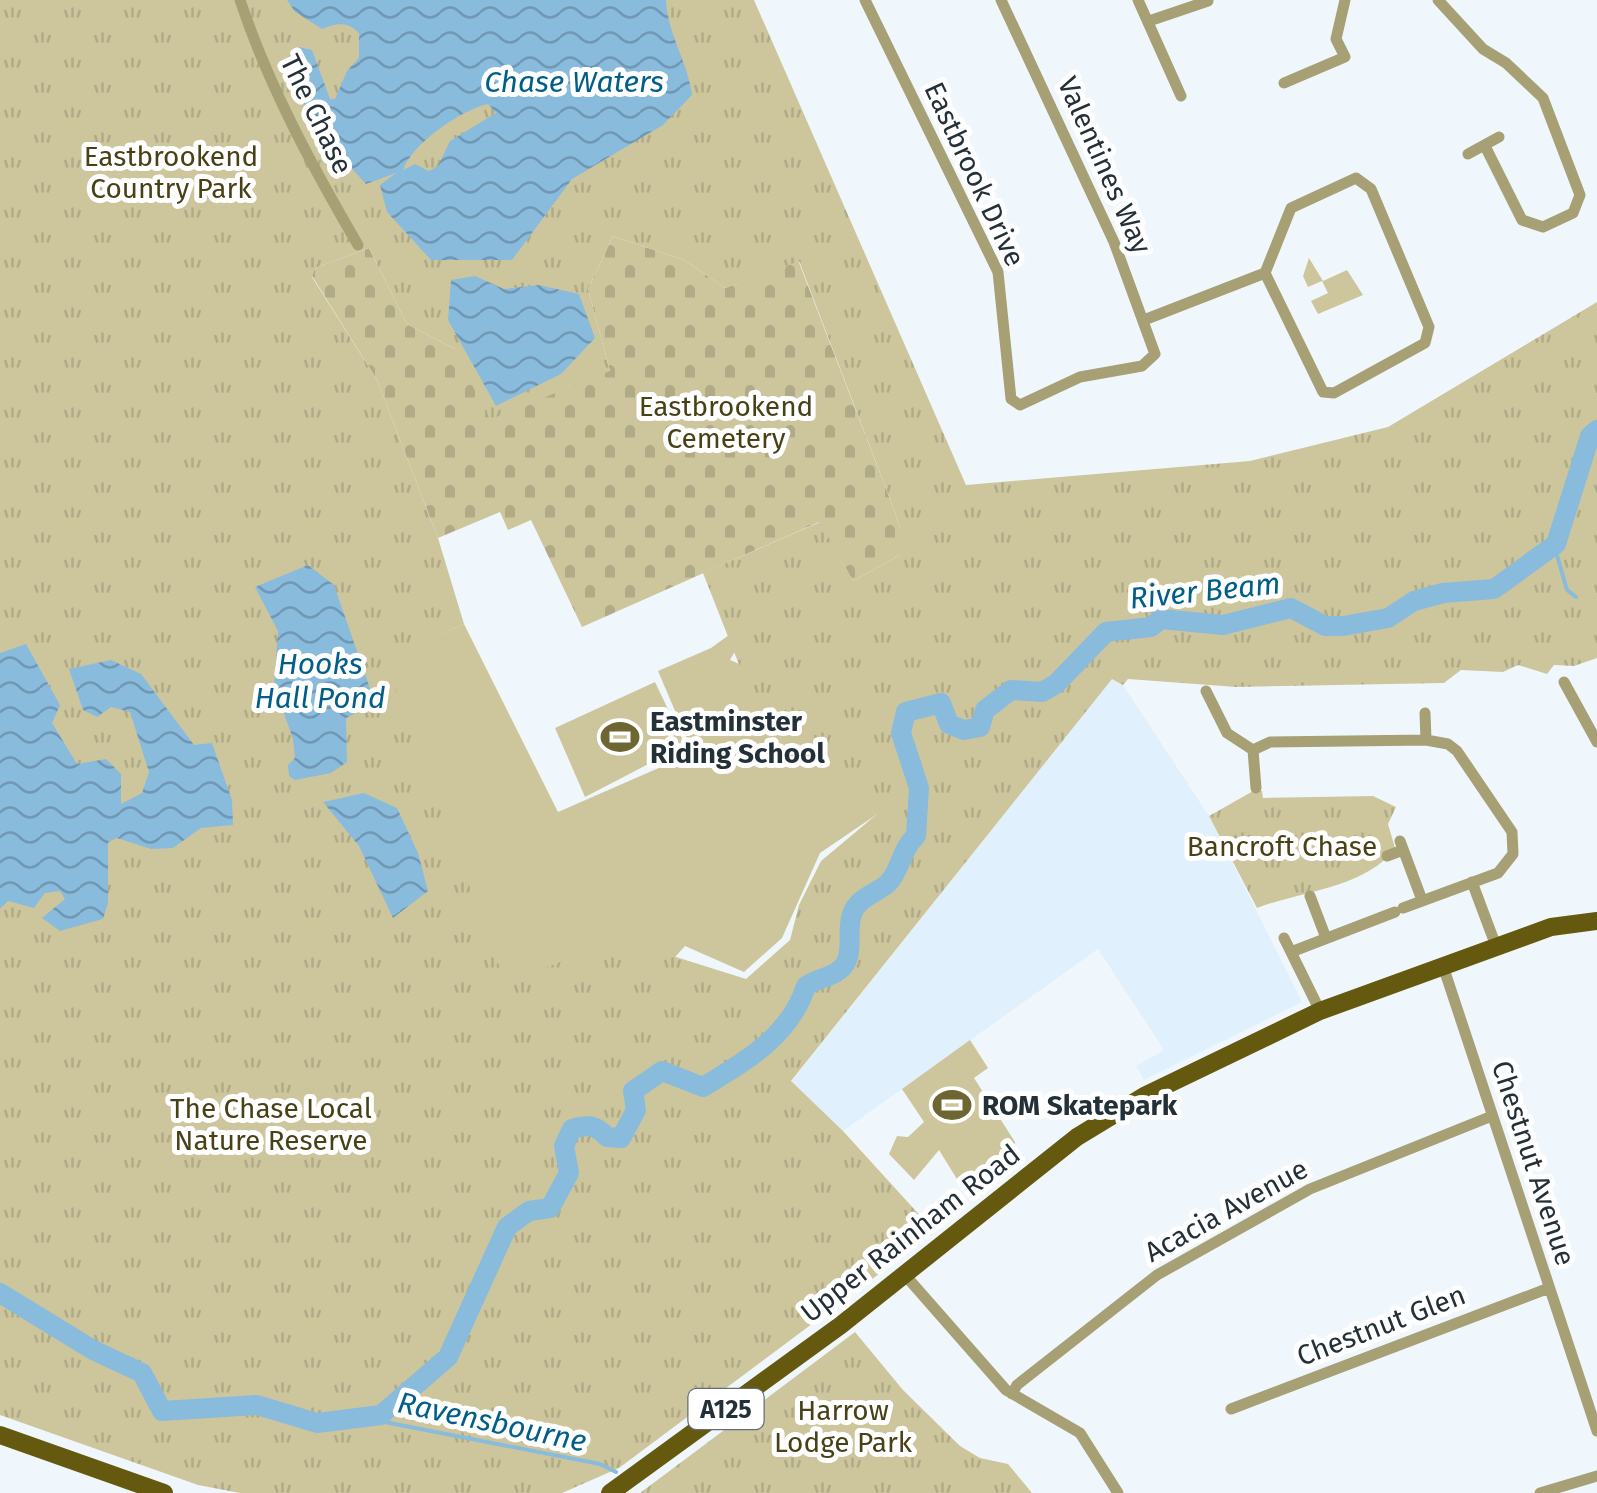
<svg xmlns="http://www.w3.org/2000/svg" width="1597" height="1493" font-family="'Fira Sans',sans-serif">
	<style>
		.built { fill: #e0f0fc }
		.grass { fill: #cdc69c }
		.cemetery { fill: url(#cemetery-stones) }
		.park { fill: url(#park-tufts); fill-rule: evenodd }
		.water { fill: url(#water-waves); fill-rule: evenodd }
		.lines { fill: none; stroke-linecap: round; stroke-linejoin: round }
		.stream { stroke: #89bbdd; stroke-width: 4 }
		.river { stroke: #89bbdd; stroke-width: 20 }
		.minor { stroke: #a7a075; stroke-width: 11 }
		.primary { stroke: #64590e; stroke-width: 18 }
		.labels { text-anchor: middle; stroke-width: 10; stroke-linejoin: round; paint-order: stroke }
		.shield { fill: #fff; stroke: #656e74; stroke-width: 2.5 }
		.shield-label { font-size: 25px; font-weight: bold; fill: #233038 }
		.street-label { font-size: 28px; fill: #233038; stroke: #fff }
		.park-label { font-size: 28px; fill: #484116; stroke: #fff }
		.poi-label { font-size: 28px; font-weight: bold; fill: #233038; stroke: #fff; text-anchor: start }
		.water-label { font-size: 30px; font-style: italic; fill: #015e89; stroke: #fff }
	</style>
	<defs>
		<pattern id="cemetery-stones" width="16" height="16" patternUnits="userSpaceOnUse" patternTransform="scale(2.5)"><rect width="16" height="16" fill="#cdc69c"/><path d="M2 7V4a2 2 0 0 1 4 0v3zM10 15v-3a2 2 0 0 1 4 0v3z" fill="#b0aa87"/></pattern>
		<pattern id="park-tufts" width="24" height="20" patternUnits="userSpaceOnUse" patternTransform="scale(2.5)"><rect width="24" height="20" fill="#cdc69c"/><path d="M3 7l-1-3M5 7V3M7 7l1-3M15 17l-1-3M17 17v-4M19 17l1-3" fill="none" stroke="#b0aa87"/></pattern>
		<pattern id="water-waves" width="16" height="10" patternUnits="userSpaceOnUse" patternTransform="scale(2.5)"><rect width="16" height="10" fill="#89bbdd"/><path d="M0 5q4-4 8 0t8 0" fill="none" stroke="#7098b4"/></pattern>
	</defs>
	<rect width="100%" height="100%" fill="#f0f7fc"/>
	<path class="built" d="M1112 678 1123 685 1209 816 1302 1002 1144 1080 1136 1066 1164 1050 1098 949 843 1131 791 1082Z"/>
	<path class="grass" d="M1309 258 1323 281 1347 270 1363 295 1318 314 1311 301 1328 293 1322 281 1308 287 1303 276Z
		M755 616 730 660 751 669 876 815 820 853 782 938 744 972 685 946 667 966 595 1011 0 909 384 658 464 624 558 812 693 753 658 671 711 648Z
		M655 682 685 745 585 797 555 728Z
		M970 1040 988 1068 974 1078 1015 1142 1014 1148 963 1189 939 1150 914 1180 889 1154 897 1136 908 1137 924 1122 902 1089Z"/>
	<path class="cemetery" d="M613 236 684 260 725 288 798 260 895 512 900 529V555L853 581 819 522 582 627 531 520 508 530 500 512 438 538 377 380 312 276 315 268 369 248 407 324 455 349 610 371 588 289Z"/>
	<path class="park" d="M0 0H754L966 485 1250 461 1388 427 1597 302V658L1574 666 1554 665 1547 674 1518 665 1503 672 1461 670 1444 683 1236 687 1128 679 1123 685 1112 679 791 1081 843 1131 935 1232 619 1468 562 1493H240L198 1485 0 1415ZM613 236 684 260 725 288 799 261 895 512 900 529V555L853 581 820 522 703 573 751 695 876 815 821 861 799 905 790 940 746 979 676 957 582 953 506 984 384 659 464 624 438 538 377 380 312 277 315 268 369 248 407 324 455 349 489 420 610 371 588 289Z
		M1255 790 1262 791 1263 798 1373 796 1396 807 1388 824 1395 848C1367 888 1297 892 1257 908L1209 816Z
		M855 1332 903 1390 960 1446 980 1458 1008 1464 1032 1493H640Z"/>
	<path class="water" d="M287 0H666C667 33 688 62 692 95L663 125 572 179 512 260H431L387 212 380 185 396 173 366 184 317 131 284 61 299 47 312 50 330 99H335L347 71 359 58V33C347 21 337 23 322 29L295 12ZM488 104 496 113 450 141 438 166 429 171 415 164 403 170C411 145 460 110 488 104Z
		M475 276 504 289 539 285 579 294 595 338 561 374 496 406 448 320 451 280Z
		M308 565 334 585 375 703 346 718 347 762 331 773 295 780 289 776 288 765 295 758 293 739 274 685 278 631 255 587Z
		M26 644 60 705 52 723 77 764 106 759 121 774V804L142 793 149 772 130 712 111 707 97 717 83 710 69 669 111 660 141 674 194 745 212 743 232 800 233 825 201 828 173 848 151 849 117 838 108 842V903L103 919 60 931 42 918 65 899 60 891 45 893 34 908 8 901 0 909V653Z
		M364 793 397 808 418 853 428 891 393 918 359 846 323 802Z"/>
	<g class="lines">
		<path class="stream" d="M1554 545 1567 590 1576 597
			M359 1417 600 1464 616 1472"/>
		<path class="river" d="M0 1293 93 1350 142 1373 162 1411 257 1405 317 1423 381 1415 448 1357 507 1227 529 1211 550 1208 569 1173 564 1146 572 1129C588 1124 596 1125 607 1137L621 1138 636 1110 633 1091 662 1071 703 1087C746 1061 790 1036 806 986 815 980 826 978 835 973 858 961 845 934 852 914 858 897 876 894 888 883 901 870 901 849 916 836L919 788 901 733 906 712 941 703 949 724 964 730 980 727 985 710 1011 690 1042 692 1056 684 1106 632 1151 627 1161 619 1223 625 1291 608 1325 626H1343L1388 618 1414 601 1443 593 1494 589 1556 544 1590 436 1597 430"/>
		<path class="minor" d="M240 0C269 87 312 166 358 245
			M865 0 998 272 1011 399 1020 405 1080 377 1142 366 1155 354 1114 242 1001 0
			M1138 0 1181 96
			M1438 0 1483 49 1506 63 1543 98 1580 195 1573 213 1543 227 1522 220 1485 146
			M1149 21 1208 1
			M1284 83 1345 57 1336 39 1345 0
			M1468 154 1499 137
			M1144 320 1265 273 1291 208 1356 178 1371 189 1429 327 1425 343 1334 393 1323 392 1265 273
			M1564 682 1597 742
			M1206 691 1227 733 1253 750 1270 742 1426 740 1448 744 1457 751 1512 832 1513 854 1498 873 1403 908
			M1425 713 1426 740
			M1253 750 1256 788
			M1400 841 1422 900
			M1387 856 1403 850
			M1472 882 1496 946
			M1310 896 1326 938
			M1284 938 1291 952
			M1443 966 1597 1431
			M1320 1011 1291 952 1395 912
			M905 1275 1006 1390 1080 1433 1118 1493
			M1012 1394 1017 1385 1157 1275 1310 1189 1492 1116
			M1231 1409 1549 1288
			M1540 1493 1597 1476"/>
		<path class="primary" d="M0 1435 164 1493
			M610 1493 841 1325 1077 1137 1146 1095 1320 1011 1551 927 1597 921"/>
	</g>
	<defs>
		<g id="stadium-bare" transform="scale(3)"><path d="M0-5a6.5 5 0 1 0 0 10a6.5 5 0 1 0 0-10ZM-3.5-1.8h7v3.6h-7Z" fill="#6e6632" stroke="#fff" stroke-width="2.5" paint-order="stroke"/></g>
	</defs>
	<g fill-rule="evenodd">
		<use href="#stadium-bare" x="620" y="737"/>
		<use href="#stadium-bare" x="952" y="1105"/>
	</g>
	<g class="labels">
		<rect class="shield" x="688.5" y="1389" width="75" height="40" rx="8"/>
		<g class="shield-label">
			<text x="726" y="1418">A125</text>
		</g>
		<g class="street-label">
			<text transform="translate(317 114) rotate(64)" y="10">The Chase</text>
			<text transform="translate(1105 165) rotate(66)" y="10">Valentines Way</text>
			<text transform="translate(975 174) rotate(65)" y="10">Eastbrook Drive</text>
			<text transform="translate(1534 1163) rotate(72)" y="10">Chestnut Avenue</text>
			<text transform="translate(1226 1210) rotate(-29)" y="10">Acacia Avenue</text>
			<text transform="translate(910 1233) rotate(-38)" y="10">Upper Rainham Road</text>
			<text transform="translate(1381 1325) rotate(-21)" y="10">Chestnut Glen</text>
		</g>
		<g class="park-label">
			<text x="171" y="166">Eastbrookend<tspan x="171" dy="32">Country Park</tspan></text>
			<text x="726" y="416">Eastbrookend<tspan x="726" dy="32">Cemetery</tspan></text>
			<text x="1282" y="856">Bancroft Chase</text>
			<text x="271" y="1118">The Chase Local<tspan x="271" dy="32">Nature Reserve</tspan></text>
			<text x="843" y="1420">Harrow<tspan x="843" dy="32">Lodge Park</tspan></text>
		</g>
		<g class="poi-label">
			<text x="650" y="731">Eastminster<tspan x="650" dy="32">Riding School</tspan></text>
			<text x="982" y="1115">ROM Skatepark</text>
		</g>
		<g class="water-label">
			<text x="574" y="92">Chase Waters</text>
			<text transform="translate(1205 591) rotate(-6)" y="10">River Beam</text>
			<text x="320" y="674">Hooks<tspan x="320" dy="34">Hall Pond</tspan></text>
			<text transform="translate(492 1422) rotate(12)" y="10">Ravensbourne</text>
		</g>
	</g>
</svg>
